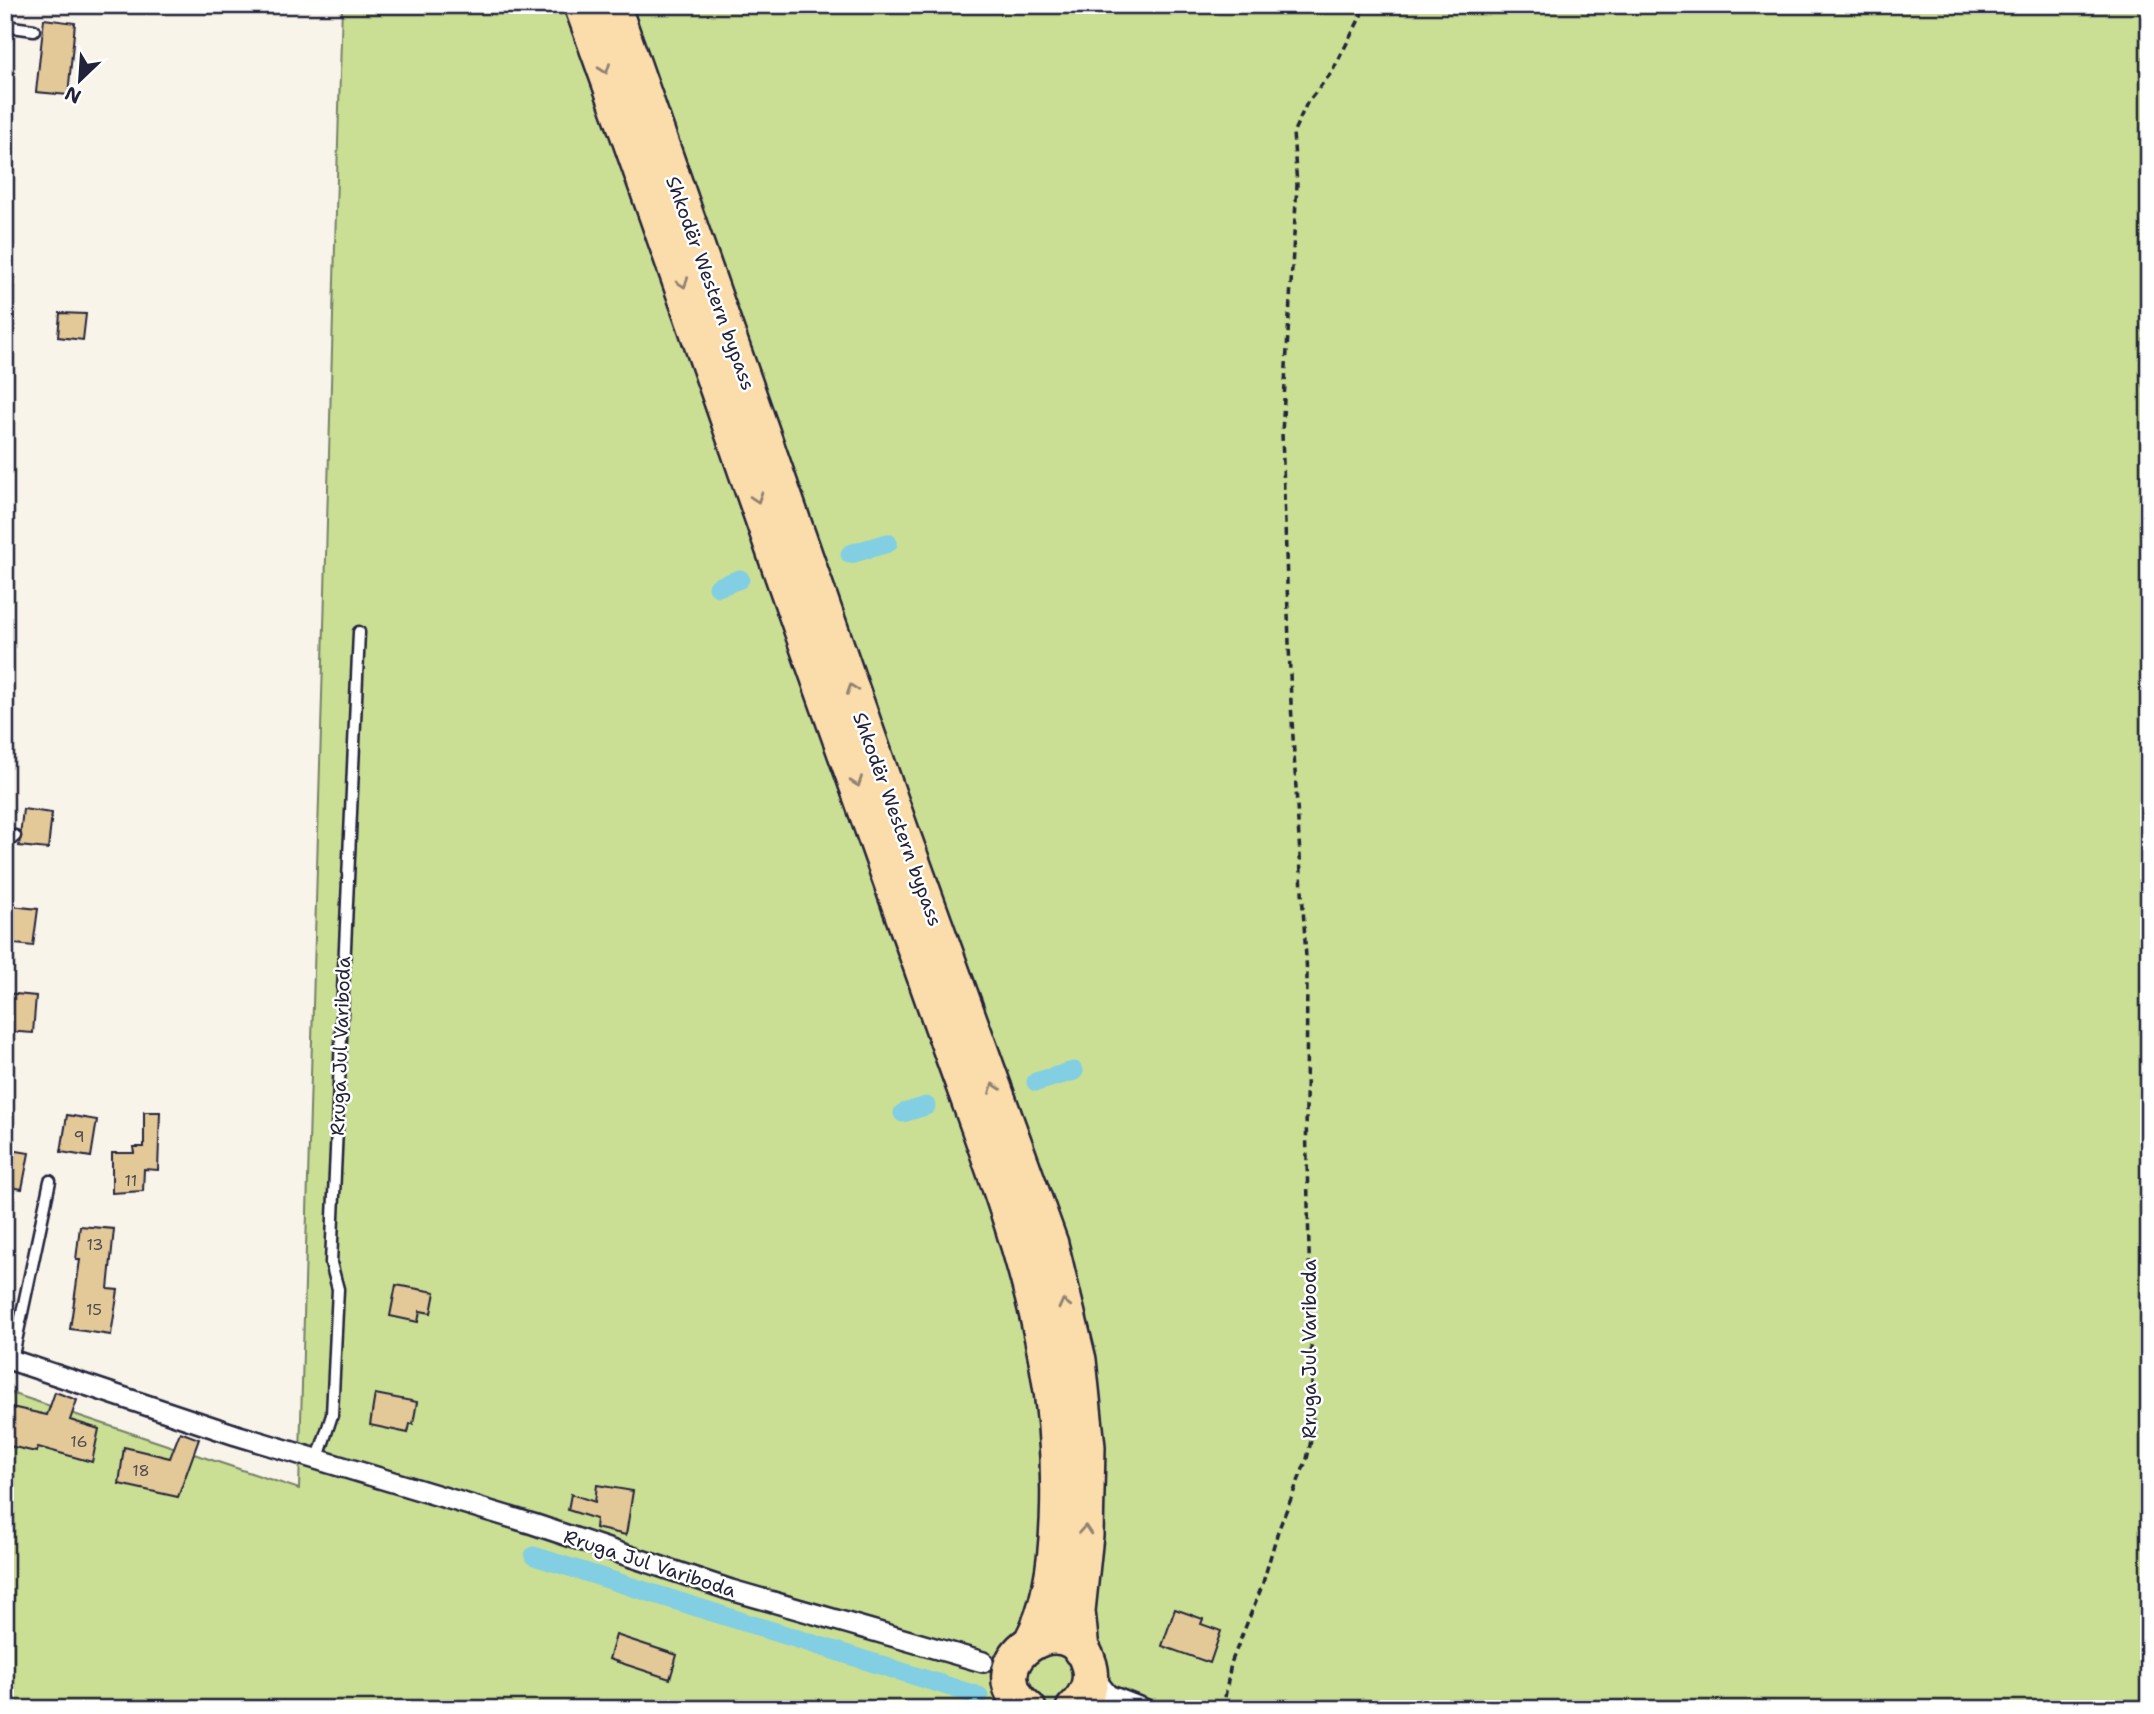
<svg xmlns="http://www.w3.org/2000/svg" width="2154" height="1714" font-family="'Shantell Sans',sans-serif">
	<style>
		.green { fill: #cadf94; stroke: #768068; stroke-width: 2 }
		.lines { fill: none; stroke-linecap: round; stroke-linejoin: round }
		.canal { stroke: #82cee2; stroke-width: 19 }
		.building { fill: #e3c898; stroke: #22223b; stroke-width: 2 }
		.lane-casing { stroke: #22223b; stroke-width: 15 }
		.street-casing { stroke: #22223b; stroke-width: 24 }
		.highway-casing { stroke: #22223b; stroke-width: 40 }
		.path { stroke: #22223b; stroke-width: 3.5; stroke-dasharray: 7 5; stroke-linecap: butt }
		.lane { stroke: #fff; stroke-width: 10 }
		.street { stroke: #fff; stroke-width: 19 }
		.highway { stroke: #fbddab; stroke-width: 35 }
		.oneway { stroke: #8e8073 }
		.labels { text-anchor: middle; stroke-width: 5; stroke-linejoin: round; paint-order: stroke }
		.number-label { font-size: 16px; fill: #524c52 }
		.street-label { font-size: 19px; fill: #22223b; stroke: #fff }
	</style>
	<rect width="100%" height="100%" fill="#f9f4ea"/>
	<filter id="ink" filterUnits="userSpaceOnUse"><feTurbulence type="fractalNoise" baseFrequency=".0143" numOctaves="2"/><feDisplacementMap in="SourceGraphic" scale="14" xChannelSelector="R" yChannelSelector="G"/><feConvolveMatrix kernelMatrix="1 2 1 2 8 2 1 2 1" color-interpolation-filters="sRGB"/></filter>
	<g filter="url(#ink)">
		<path class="green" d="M342 5H2149V1709H5V1391L299 1489Z"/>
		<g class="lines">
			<path class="canal" d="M850 554 888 543
				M718 587 740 579
				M1036 1082 1074 1071
				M903 1113 926 1106
				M534 1556 979 1696"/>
		</g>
		<path class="building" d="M44 19 75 23 68 95 36 92Z
			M60 313 86 314 83 340 58 337Z
			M23 809 52 813 48 849 19 846Z
			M11 906 38 909 33 946 6 943Z
			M5 993 36 996 33 1033 5 1031Z
			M144 1112H160L158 1170 144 1169 143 1191 112 1193V1153H134L133 1147H144Z
			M67 1115 97 1120 91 1157 61 1152Z
			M5 1149 29 1153 22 1189 5 1186Z
			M80 1226 114 1229 108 1289 118 1290 111 1335 70 1329 80 1260H76Z
			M396 1285 435 1292 431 1313 420 1311 418 1322 390 1316Z
			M55 1392 77 1400 70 1420 99 1429 92 1462 38 1447 36 1452 5 1445 7 1406 47 1415Z
			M375 1394 417 1402 413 1424H410L408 1433 370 1425Z
			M180 1432 199 1439 178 1497 119 1484 124 1447 170 1458Z
			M597 1485 633 1491 626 1535 595 1528 596 1519 568 1510 571 1494 595 1502Z
			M1175 1609 1203 1619 1201 1624 1221 1631 1210 1663 1162 1646Z
			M616 1635 677 1655 670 1679 609 1659Z"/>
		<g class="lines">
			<g class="lane-casing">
				<path id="lane" d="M5 26 34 30
					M5 844 15 836
					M12 1360 50 1181
					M318 1458 332 1415 338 1289 331 1263 359 632"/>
			</g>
			<g class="street-casing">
				<path id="street" d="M5 1358 236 1435 533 1524 731 1590 983 1662
					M1091 1674 1108 1695 1144 1709"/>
			</g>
			<g class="highway-casing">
				<path id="highway" d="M582 5C677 265 764 527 858 787 890 876 921 966 953 1055 989 1155 1028 1255 1047 1360 1061 1435 1069 1574 1032 1641
					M612 5 901 832 1050 1244 1078 1360 1087 1447 1085 1535 1077 1611 1081 1650
					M1028 1709C969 1662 1070 1598 1089 1665 1094 1683 1086 1697 1074 1709"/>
			</g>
			<path class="path" d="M1165 1709 1167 1702
				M1223 1709 1231 1663 1262 1586 1278 1531 1307 1459 1313 1431 1306 1114 1307 975 1291 703 1282 433 1297 185 1293 133 1307 103 1332 72 1361 16 1362 5"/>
			<use href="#lane" class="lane"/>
			<use href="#street" class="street"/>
			<use href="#highway" class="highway"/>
		</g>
		<defs><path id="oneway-chevron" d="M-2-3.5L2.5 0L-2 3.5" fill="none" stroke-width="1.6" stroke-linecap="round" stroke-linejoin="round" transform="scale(1.75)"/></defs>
		<g class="oneway">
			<use href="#oneway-chevron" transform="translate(605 69) rotate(70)"/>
			<use href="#oneway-chevron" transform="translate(683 283) rotate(71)"/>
			<use href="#oneway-chevron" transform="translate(757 498) rotate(72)"/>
			<use href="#oneway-chevron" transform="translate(852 689) rotate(-109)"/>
			<use href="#oneway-chevron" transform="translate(857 782) rotate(70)"/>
			<use href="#oneway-chevron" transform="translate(994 1088) rotate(-110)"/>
			<use href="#oneway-chevron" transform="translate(1064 1304) rotate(-104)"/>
			<use href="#oneway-chevron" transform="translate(1085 1530) rotate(-86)"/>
		</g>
	</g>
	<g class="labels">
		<g class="number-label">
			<text x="79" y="1142">9</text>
			<text x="131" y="1186">11</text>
			<text x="95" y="1250">13</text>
			<text x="94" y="1315">15</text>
			<text x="79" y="1447">16</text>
			<text x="141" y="1476">18</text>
		</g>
		<g class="street-label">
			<text transform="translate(711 283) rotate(70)" y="7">Shkodër Western bypass</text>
			<text transform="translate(898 819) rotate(70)" y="7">Shkodër Western bypass</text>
			<text transform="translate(340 1046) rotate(-88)" y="7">Rruga Jul Variboda</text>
			<text transform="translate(1309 1349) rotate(-90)" y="7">Rruga Jul Variboda</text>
			<text transform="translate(650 1563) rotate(18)" y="7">Rruga Jul Variboda</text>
		</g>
	</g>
	<rect width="2154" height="1714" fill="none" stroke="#fff" stroke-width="28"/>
	<rect x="14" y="14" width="2126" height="1686" fill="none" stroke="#22223b" stroke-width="2.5" filter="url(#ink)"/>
	<g transform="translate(80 80) rotate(205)" stroke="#ffffff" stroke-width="5" paint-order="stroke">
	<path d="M0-5L12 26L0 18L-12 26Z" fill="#22223b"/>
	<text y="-10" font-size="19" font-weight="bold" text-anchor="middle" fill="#22223b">N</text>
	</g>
</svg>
